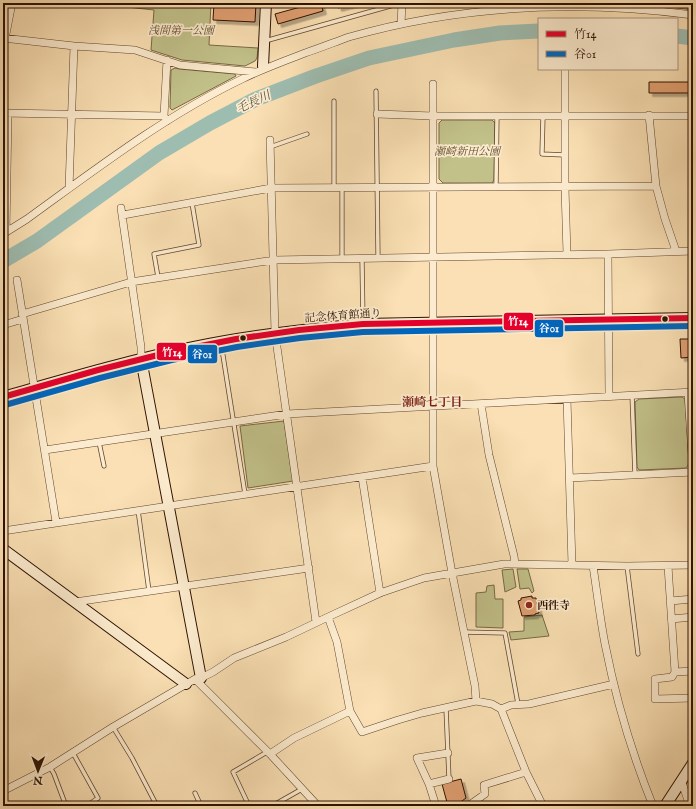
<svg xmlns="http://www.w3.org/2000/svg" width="696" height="809" font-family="'IM FELL English','Noto Serif JP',serif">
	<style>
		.green { fill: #c2c18a; stroke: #786945 }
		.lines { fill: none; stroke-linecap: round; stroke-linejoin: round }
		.river { stroke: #9ebdb1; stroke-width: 15 }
		.building { fill: #e1a072; stroke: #2e1100; filter: url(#shadow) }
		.lane-casing { stroke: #61452d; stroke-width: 5 }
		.street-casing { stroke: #61452d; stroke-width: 8 }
		.secondary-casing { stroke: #2e1100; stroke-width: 12 }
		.lane { stroke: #fcebce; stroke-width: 3.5 }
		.street { stroke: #fcebce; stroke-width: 7 }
		.secondary { stroke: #fcebce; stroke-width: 10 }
		.bus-1-casing { stroke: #fcebce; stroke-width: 9 }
		.bus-2-casing { stroke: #fcebce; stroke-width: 9 }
		.bus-1 { stroke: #e4002b; stroke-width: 6 }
		.bus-2 { stroke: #0065bd; stroke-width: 6 }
		.bus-dot { fill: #2e1100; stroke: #fcebce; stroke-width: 1.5 }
		.poi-dot { fill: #8f2418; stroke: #fcebce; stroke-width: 1.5 }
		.labels { text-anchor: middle; stroke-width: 3.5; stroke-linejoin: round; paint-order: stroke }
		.park-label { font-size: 11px; font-style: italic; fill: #624f30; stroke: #fcebce }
		.street-label { font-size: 11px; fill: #2e1100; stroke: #fcebce }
		.poi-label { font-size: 11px; font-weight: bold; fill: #2e1100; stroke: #fcebce; text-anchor: start }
		.water-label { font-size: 12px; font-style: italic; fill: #554d3e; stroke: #fcebce }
		.neighbourhood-label { font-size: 12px; font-weight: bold; fill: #7a1f14; stroke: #fcebce }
		.line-badge { stroke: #fcebce; stroke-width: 1.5 }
		.badge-label { font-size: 11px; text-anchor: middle; font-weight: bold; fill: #fff }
	</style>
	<defs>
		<filter id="shadow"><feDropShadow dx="3.5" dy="3.5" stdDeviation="0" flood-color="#0004"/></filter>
	</defs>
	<rect width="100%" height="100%" fill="#fae0b4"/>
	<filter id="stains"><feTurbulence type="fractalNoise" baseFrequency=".005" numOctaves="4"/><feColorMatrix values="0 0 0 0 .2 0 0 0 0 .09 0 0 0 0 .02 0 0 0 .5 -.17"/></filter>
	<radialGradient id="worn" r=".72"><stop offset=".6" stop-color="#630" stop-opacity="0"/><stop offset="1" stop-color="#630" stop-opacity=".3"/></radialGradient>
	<path class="green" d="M90 3H211L209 45 258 48 257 58 255 61 245 66 182 60 151 50 154 10Z
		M637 3H693V10Z
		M175 68 179 69 235 74 236 76 172 110 170 108 171 70Z
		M442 120H492L495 123 494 180 492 183H443L439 179V123Z
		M682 397 685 399 689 464 686 468 639 470 637 467 635 402 639 399Z
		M284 421 293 481 248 488 240 426Z
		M513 569 516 587 505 592 502 570Z
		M517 569H528L534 591 532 593 529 588 520 589Z
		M494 585 495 599H503V628L476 627V593L486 592 487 586Z
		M542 615 549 636 511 640 509 632 524 631V617Z"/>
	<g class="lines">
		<path class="river" d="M677 36 693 38
			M3 261 37 241 159 153 210 123 256 99 316 76 369 58 454 40 500 33 539 31"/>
	</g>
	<path class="building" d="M214 3H256L255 22 213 20Z
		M315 3H321L323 11 278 24 275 14Z
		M337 3H358L338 8Z
		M649 82H693V93H649Z
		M680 339H693V357L681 358Z
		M532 596V598H536L539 613 535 614V615L522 616 518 601 521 600V598Z
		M461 779 466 798 455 806H448L442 784Z"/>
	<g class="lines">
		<g class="lane-casing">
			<path id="lane" d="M265 41 401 3
				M376 91 378 257
				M334 101V188
				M543 116 542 154 565 155
				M270 147 307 134
				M496 187 497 116
				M342 189V258
				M362 259 363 322
				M158 277 154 254 199 245 192 203
				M221 343 245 494
				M632 395 635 475
				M99 442 104 466
				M138 510 149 591
				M627 566 638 654
				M463 632 505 633 518 704
				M446 708 449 779
				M113 727 132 758 157 806
				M73 753 98 798 91 803 92 806
				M50 767 54 774 66 806
				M195 793 201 806
				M249 806 233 772 267 752
				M272 806 302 789"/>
		</g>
		<g class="street-casing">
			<path id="street" d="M401 24 402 3
				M3 38 74 46 135 50 180 65 256 72
				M5 39 12 3
				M565 69V188L567 254
				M433 84V466L452 573 475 686 476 701
				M3 113 164 116 167 121
				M377 114 433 116H693
				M649 115 656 186 665 219 676 251
				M164 116 167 60
				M270 140 275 333 316 622
				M69 188 74 46
				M121 208 141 347V359
				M123 215 271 188 656 186
				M6 232 8 113
				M3 234 27 219C96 169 165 116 242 79 262 69 284 61 305 53 320 48 335 42 349 37 461 5 578 0 693 15
				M608 254 609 396
				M17 280 56 522
				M22 314 131 282 274 260 608 254 693 251
				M3 325 23 319
				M688 393 693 469
				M567 399 572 565
				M481 404 489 455 514 556 515 564
				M45 450 287 414 693 392
				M362 477 380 593
				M570 478 693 472
				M3 531 433 466
				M593 566C597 592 600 618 605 644 616 700 632 754 653 806
				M668 566 675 672 693 671
				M670 601 693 599
				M75 602 309 568
				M328 617 337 642 350 711 362 732 398 720 422 713 476 701 492 704 501 709 526 772 543 806
				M671 619 693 617
				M675 672 672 677 655 679V699L693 698
				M195 679 270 754 318 806
				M501 709 511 705 529 704 614 684
				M270 754 294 738 350 711
				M681 780 690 806
				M429 784 417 758 448 753
				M3 791 50 767 113 727 195 679 201 678 213 672 234 658 286 637 328 617 380 593 424 578 504 564 627 566 693 565
				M436 806 429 784 449 779
				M468 806 485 794 484 785 526 772"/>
		</g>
		<g class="secondary-casing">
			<path id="secondary" d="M263 66 266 3
				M141 359 201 678
				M3 397C66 379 130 360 194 347 250 335 306 329 363 324L693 318
				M3 549 186 684
				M665 806 693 763"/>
		</g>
		<use href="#lane" class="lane"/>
		<use href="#street" class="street"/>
		<use href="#secondary" class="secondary"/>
		<g class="bus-1-casing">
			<path id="bus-1" d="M3 397 98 370 170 352 236 339 299 330 363 324 693 318"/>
		</g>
		<g class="bus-2-casing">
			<path id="bus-2" d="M5 405 100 378 172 360 237 347 300 338 363 332 693 326"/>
		</g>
		<use href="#bus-1" class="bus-1"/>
		<use href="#bus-2" class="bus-2"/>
	</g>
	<g class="bus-dot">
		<circle cx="665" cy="319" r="3.5"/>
		<circle cx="243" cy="338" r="3.5"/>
	</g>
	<circle class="poi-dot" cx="529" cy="605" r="4"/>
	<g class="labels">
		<g class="park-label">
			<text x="181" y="34">浅間第一公園</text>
			<text x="467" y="155">瀬崎新田公園</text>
		</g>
		<g class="street-label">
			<text transform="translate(343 315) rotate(-4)" y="4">記念体育館通り</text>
		</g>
		<g class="poi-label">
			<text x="537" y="609">西徃寺</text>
		</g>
		<g class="water-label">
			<text transform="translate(253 102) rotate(-25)" y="4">毛長川</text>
		</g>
		<g class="neighbourhood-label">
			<text x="432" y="406">瀬崎七丁目</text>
		</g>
	</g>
	<g class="line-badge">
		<rect x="503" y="312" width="31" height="19" rx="4" fill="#e4002b"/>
		<rect x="534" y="319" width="30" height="19" rx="4" fill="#0065bd"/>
		<rect x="156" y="342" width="31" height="19" rx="4" fill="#e4002b"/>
		<rect x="187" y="344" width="31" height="20" rx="4" fill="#0065bd"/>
	</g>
	<g class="badge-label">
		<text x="518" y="325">竹14</text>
		<text x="549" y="332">谷01</text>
		<text x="172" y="356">竹14</text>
		<text x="202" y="358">谷01</text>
	</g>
	<rect width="696" height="809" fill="none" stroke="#fae0b4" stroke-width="16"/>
	<rect x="4" y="4" width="688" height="801" fill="none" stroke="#2e1100" stroke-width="2"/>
	<rect x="8" y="8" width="680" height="793" fill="none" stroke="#2e1100"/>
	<rect x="538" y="18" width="140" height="52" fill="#fcebce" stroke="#aa947c"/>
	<rect x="546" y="31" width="20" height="6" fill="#e4002b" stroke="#aa947c"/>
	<text x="574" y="38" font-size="12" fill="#2e1100">竹14</text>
	<rect x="546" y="51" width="20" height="6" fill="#0065bd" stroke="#aa947c"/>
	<text x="574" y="58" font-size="12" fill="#2e1100">谷01</text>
	<g transform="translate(38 771) rotate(181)" stroke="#fcebce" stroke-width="3" paint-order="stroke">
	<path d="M0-3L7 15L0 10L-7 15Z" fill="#2e1100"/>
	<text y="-6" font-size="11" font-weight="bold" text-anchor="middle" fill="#2e1100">N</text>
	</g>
	<rect width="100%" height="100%" filter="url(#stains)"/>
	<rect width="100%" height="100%" fill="url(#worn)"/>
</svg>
